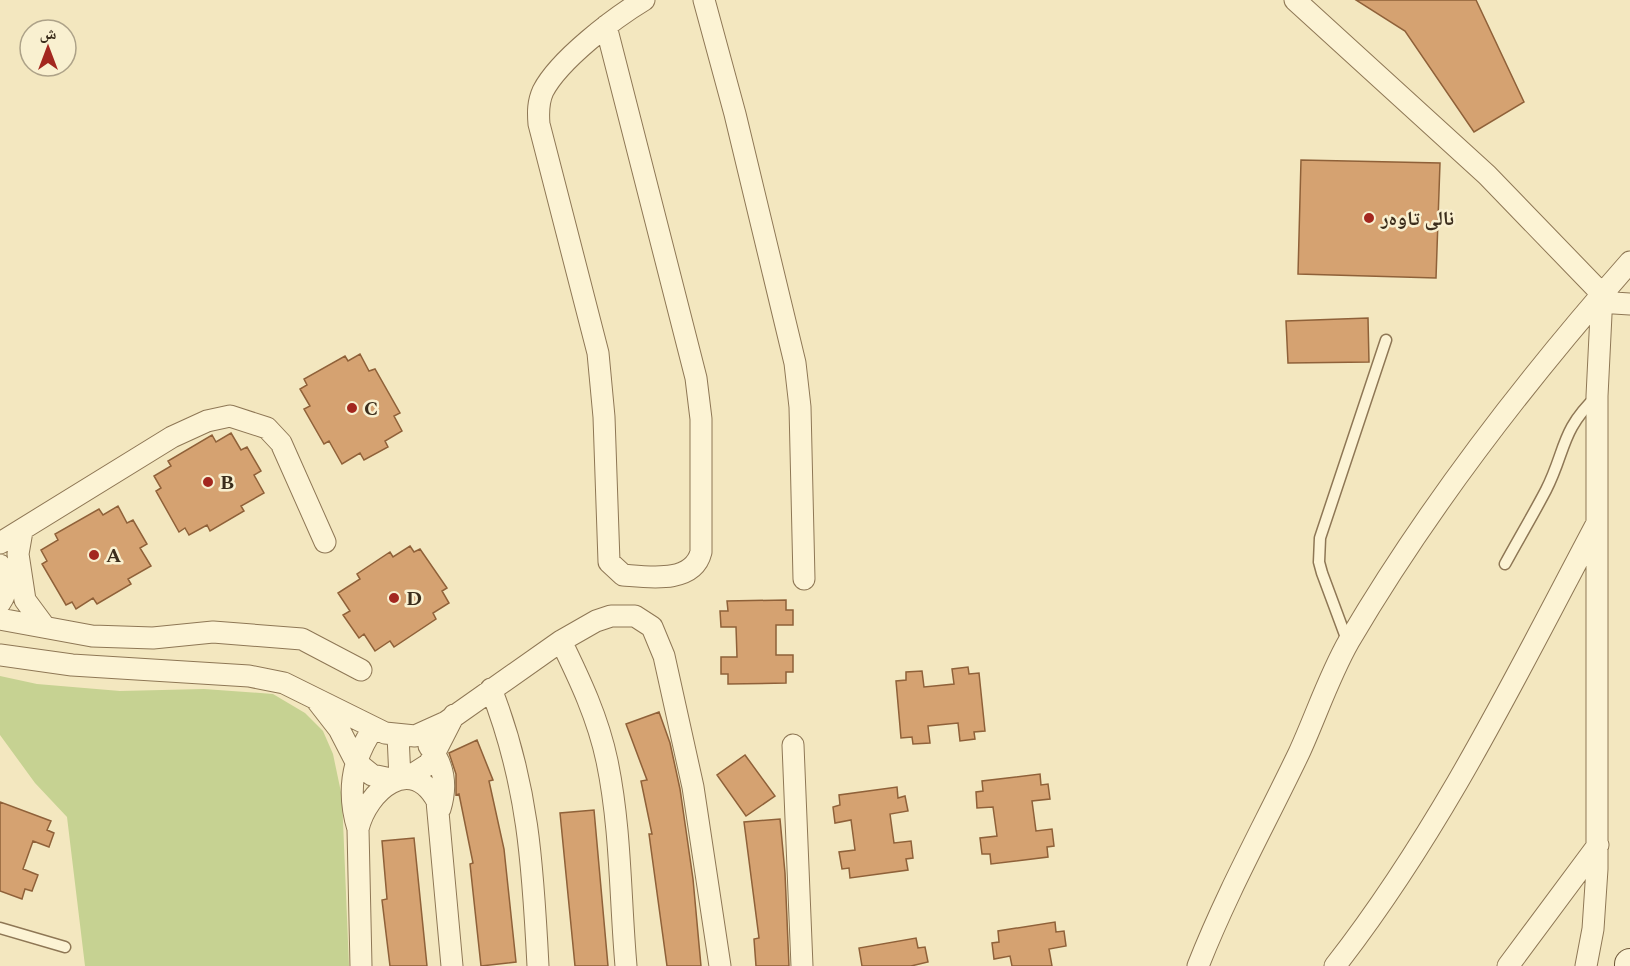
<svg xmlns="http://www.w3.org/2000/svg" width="1630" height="966" font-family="Spectral,'Noto Naskh Arabic',serif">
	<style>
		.green { fill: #c6d292 }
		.building { fill: #d5a271; stroke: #8f6139; stroke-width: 1.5 }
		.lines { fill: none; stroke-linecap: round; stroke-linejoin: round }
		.service-casing { stroke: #8e7755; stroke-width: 13 }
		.minor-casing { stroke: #8e7755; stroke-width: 23 }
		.secondary-casing { stroke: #6f5839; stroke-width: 32 }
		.service { stroke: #fcf3d4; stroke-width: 10 }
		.minor { stroke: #fcf3d4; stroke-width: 21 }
		.secondary { stroke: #fcf3d4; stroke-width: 30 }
		.poi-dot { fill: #a3271f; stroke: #f9f0d0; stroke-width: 2 }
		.labels { text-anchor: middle; stroke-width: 5; stroke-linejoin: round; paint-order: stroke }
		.poi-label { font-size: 20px; font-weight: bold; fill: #3b2d1c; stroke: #f9f0d0; text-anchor: start }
	</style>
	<rect width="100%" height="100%" fill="#f3e7bf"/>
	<path class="green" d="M0 676 37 684 120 691 204 689 273 694 305 713 323 731 333 754 342 797 349 966H85L67 817 35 783 0 735Z"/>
	<path class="building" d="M1356 0H1476L1524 102 1474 132 1405 31Z
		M1301 160 1440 163 1436 278 1298 274Z
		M1368 318 1369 362 1288 363 1286 321Z
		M360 354 369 371 375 369 400 413 394 416 402 431 385 441 388 447 364 460 360 453 342 464 329 441 324 444 304 409 310 406 300 389 307 385 304 379 345 356 348 361Z
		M231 433 241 450 247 447 261 471 254 475 264 493 241 506 244 511 210 531 207 525 189 535 185 528 179 532 156 491 161 488 154 476 171 466 168 461 212 435 216 442Z
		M118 506 127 523 133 520 147 544 140 548 151 566 128 579 131 584 97 604 93 598 76 609 72 602 66 605 42 564 47 561 41 550 58 540 55 534 99 509 103 515Z
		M410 546 414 552 420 549 447 588 442 591 449 603 433 613 436 619 394 647 390 641 375 651 364 634 359 638 343 615 350 611 338 593 360 579 357 574 390 552 393 557Z
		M786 600V610H793V625H776V655H793V672H786V683L728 684V674H721V657H737L736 627H721L720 611H728L727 601Z
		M968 667 969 674 979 673 985 731 974 732 975 739 960 741 958 723 928 726 930 743 913 744 912 737 901 738 896 681 906 680V672L922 671 924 687 954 684 952 669Z
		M659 712 670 743 680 789 693 879 701 966H667L649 834H652L641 781 647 780 626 724Z
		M477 740 493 780 489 781 504 849 516 962 481 966 470 864 473 863 459 794 456 795V774L449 753Z
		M745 755 775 796 746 816 717 775Z
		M1040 774 1041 785 1048 784 1050 799 1032 801 1036 831 1052 829 1054 846 1047 847 1048 857 991 864 990 854H982L980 838 997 836 993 807 977 808 976 792 983 791 982 781Z
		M897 787 898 798 905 796 908 811 890 814 894 843 911 841 913 858 906 859 908 870 850 878 849 868 842 869 839 852 855 850 851 820 835 823 833 807 840 805 839 795Z
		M0 802 51 821 47 830 54 833 49 847 33 841 23 869 38 875 32 891 25 889 22 899 0 891Z
		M594 810 608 966H575L560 813Z
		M780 819 785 873 789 966H756L754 939 759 938 744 822Z
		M414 838 427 966H390L382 900 387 899 382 841Z
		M1055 922 1056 932 1064 931 1066 946 1049 949 1052 966H1012L1010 956 994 959 992 943 999 942 998 931Z
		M916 938 918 948 925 947 928 962 911 966H862L859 948Z"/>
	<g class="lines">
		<g class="service-casing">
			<path id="service" d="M1505 564C1518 540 1533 515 1546 490 1566 451 1560 431 1597 396
				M1348 643 1322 573 1319 562 1320 538 1386 340
				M0 928 65 947"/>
		</g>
		<g class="minor-casing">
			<path id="minor" d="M704 0 735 114 795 363 800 407 804 579
				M1295 0 1487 175 1602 294 1614 303 1630 304
				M606 26 696 378 701 419V552C693 584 649 577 623 575L609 562 604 417 598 353 539 124C538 112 538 102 543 91 559 60 614 18 644 0
				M22 531 18 554 25 600 45 627
				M0 543 172 437 207 421 230 416 267 428 281 443 325 542
				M0 565C8 577 9 590 0 603
				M0 619 92 636 153 638 213 632 302 639 361 670
				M561 641C580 680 598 718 607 761 621 828 620 898 626 966
				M0 655 72 665 249 676 284 683 385 733 415 736 446 722 561 641 596 621 611 616H635L652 627 664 656 693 787 720 966
				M491 689C528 783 533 866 538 966
				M318 702 339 729 356 762 372 775 391 779 410 776 429 764 454 715
				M398 735 400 779
				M793 745 802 966
				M429 746C445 766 447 786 440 809
				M358 829C347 793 352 759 373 729
				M361 966 358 829C367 791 411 753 437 801L452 966
				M1198 966C1227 892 1265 824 1299 753 1316 716 1329 676 1349 641 1429 505 1526 380 1630 262
				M1335 966C1441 830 1516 676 1596 525
				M1508 966 1598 845
				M1586 966 1593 929 1597 869V396L1602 294"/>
		</g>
		<g class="secondary-casing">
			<path id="secondary" d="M1630 966V964"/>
		</g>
		<use href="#service" class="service"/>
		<use href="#minor" class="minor"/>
		<use href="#secondary" class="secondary"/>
	</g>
	<g class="poi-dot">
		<circle cx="1369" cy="218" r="6"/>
		<circle cx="352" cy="408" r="6"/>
		<circle cx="208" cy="482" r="6"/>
		<circle cx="94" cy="555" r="6"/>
		<circle cx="394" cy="598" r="6"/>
	</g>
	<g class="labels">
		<g class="poi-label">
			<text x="1381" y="225">نالی تاوەر</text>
			<text x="364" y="415">C</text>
			<text x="220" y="489">B</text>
			<text x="106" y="562">A</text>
			<text x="406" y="605">D</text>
		</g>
	</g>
	<g transform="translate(48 48)"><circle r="28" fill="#f9f0d0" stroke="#ada288" stroke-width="1.5"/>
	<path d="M0-4.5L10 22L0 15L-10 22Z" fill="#a3271f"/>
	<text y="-9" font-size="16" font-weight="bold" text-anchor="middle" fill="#3b2d1c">ش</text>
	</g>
</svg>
